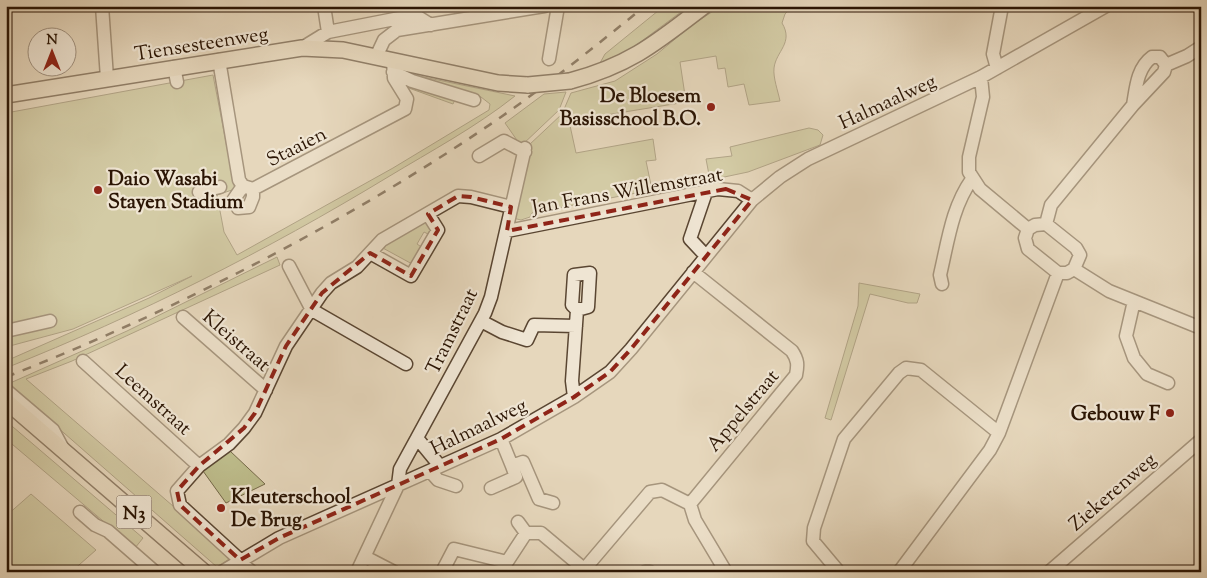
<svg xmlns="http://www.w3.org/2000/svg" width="1207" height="578" font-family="'Sorts Mill Goudy',serif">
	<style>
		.green { fill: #bdbc8b; stroke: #746848 }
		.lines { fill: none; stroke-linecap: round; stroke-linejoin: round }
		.minor-casing { stroke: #5a4632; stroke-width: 15 }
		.major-casing { stroke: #2b1504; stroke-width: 18 }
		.minor { stroke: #efe5d3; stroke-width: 12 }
		.major { stroke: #e6d7bc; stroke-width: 15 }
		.rail { stroke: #2b1504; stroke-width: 2.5; stroke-dasharray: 9 9; stroke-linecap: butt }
		.major-bridge-casing { stroke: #2b1504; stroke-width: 18; stroke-linecap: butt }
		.major-bridge { stroke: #e6d7bc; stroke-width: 15 }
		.marked { fill: none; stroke: #8f2418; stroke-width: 4; stroke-dasharray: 10 6; stroke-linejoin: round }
		.poi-dot { fill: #8f2418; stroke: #efe5d3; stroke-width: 2 }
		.labels { text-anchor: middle; stroke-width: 4.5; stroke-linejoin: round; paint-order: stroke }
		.shield { fill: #efe5d3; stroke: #665342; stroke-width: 1 }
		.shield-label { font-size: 19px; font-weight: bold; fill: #2b1504 }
		.street-label { font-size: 20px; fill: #2b1504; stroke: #efe5d3 }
		.poi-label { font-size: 20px; font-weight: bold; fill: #2b1504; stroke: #efe5d3; text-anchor: end }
	</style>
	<rect width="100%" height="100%" fill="#e6d7bc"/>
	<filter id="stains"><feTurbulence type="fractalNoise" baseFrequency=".004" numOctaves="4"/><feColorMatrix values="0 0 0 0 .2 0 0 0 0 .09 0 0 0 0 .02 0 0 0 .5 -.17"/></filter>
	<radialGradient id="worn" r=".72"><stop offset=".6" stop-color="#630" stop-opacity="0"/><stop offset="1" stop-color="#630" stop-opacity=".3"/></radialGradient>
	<path class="green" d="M664 6H689L631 49 600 63 605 54Z
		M721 6H793L785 14 782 23C794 43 776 51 774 68 773 78 778 91 780 101L749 105 744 84 728 87 725 68 718 69 716 56 680 62 686 102 569 121 576 153 653 139 656 160 646 161 652 190 532 213 530 217 521 220 513 218 529 145 562 114 571 93 615 81 657 54 692 25Z
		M409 74 515 96C476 127 431 151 388 177 266 251 139 315 6 368V361L149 298 192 276 73 329 6 347V113L213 75 235 189 217 195 224 232 237 255 393 168 489 110 490 104 481 97 459 91 453 104 406 87 402 81Z
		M566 92 559 110 521 146 505 123 544 94Z
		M809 128 818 130 823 135 820 145 748 172 710 180 706 159 732 156 730 147Z
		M421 220 429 221 434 228 430 235 424 232 417 244 423 248 414 265 381 247Z
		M277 257 280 265 72 361 26 379 232 557 217 567 8 384 127 331Z
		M859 283 920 294 917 303H908L870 294 831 420 825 418 858 306Z
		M6 421 143 538 135 548 6 439Z
		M230 451 265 484 226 503 203 471Z
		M31 494 96 550 71 572H6V516Z"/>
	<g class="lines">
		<g class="minor-casing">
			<path id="minor" d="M102 6 107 78
				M324 6 328 32
				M302 48 328 32 415 15 431 25
				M376 57 384 40 397 30 544 6
				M549 59 558 6
				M219 60 239 180 243 186 253 189 405 109 407 99 394 78 393 60
				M1166 65 1187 56 1201 47
				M174 67 177 82
				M997 68 993 54 1002 6
				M393 72 412 81 474 100
				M981 77 983 97 969 157V172L980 189 1028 229
				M479 156 504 141 525 152
				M243 186 234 199 238 208 249 207 253 197V189
				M199 192 220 187
				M1046 224 1051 205 1133 105 1164 72 1166 65 1160 57H1152C1137 68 1136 88 1133 105
				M1046 224 1076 248 1080 255 1074 269 1067 273H1058L1028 249 1025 238 1028 229 1035 225Z
				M507 231 718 189 738 191 752 200
				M370 253 411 276 438 230 428 214
				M706 256 690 239 706 192
				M289 266 312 310 406 364
				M1074 269 1109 291 1201 328
				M942 284 940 275C948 241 952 207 972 179
				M1134 301 1126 336 1134 358 1147 374 1168 383
				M183 317 266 390
				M481 321 502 332 527 340 534 325 576 326
				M6 331 50 321
				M83 361 199 466
				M6 390 53 430 62 447
				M574 397 572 381 577 310 588 307 590 273 574 275 572 305 577 310
				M417 438 440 466
				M501 439 512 466 523 462 539 499 553 503
				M430 471 438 480 456 486
				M491 488 516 477 512 466
				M690 504 796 375C798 365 798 360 792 351L693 272
				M690 504 695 520 726 572
				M80 512 95 525 108 531 155 572
				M526 533H541L584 569
				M365 557 394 572
				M240 560 180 505 177 491 199 466 229 444 244 428 255 413 286 346 322 293 331 283 357 267 382 240 458 196 471 197 511 207
				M238 561 252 572
				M222 572 279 538 501 439 574 397 610 372 631 349 752 200 780 177 808 159 981 77 1106 6
				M357 572 398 485 400 469 485 313 491 297 525 148
				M442 572 454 549 507 562 526 533 518 522
				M582 572 650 492 662 490 690 504
				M645 572H650
				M839 572 813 541 814 528 844 439 899 373 906 368 921 370 999 433
				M899 572 990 450 999 433 1058 273
				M1049 572 1201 440"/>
		</g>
		<g class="major-casing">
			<path id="major" d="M570 81C630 65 656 43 704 6
				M6 95 302 48 343 50 498 83 528 85
				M6 401 204 572"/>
		</g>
		<use href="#minor" class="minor"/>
		<use href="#major" class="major"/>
		<path class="rail" d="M6 377C177 310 350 221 501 117 551 82 598 44 645 6"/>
		<g class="major-bridge-casing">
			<path id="major-bridge" d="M528 85 570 81"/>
		</g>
		<use href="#major-bridge" class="major-bridge"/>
	</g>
	<path d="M0 0H1207V578H0ZM726 189 752 200 631 349 610 372 574 397 501 439 279 538 240 560 180 505 177 491 199 466 244 428 255 413 286 346 322 293 370 253 411 276 438 230 428 214 458 196 471 197 511 207 507 231Z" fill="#e6d7bc" fill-opacity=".55" fill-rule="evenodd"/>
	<path class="marked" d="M726 189 752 200 631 349 610 372 574 397 501 439 279 538 240 560 180 505 177 491 199 466 244 428 255 413 286 346 322 293 370 253 411 276 438 230 428 214 458 196 471 197 511 207 507 231Z"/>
	<g class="poi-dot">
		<circle cx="711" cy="107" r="5"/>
		<circle cx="98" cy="190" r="5"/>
		<circle cx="1170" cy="413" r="5"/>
		<circle cx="221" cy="508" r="5"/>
	</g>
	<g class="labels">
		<rect class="shield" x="116.5" y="495.5" width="35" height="33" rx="4"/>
		<g class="shield-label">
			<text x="134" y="519">N3</text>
		</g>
		<g class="street-label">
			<text transform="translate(201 43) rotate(-9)" y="7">Tiensesteenweg</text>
			<text transform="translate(887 101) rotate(-25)" y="7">Halmaalweg</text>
			<text transform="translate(296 146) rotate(-27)" y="7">Staaien</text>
			<text transform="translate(627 190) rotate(-10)" y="7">Jan Frans Willemstraat</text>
			<text transform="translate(451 331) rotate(-64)" y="7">Tramstraat</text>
			<text transform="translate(237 340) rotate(41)" y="7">Kleistraat</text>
			<text transform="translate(154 399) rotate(42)" y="7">Leemstraat</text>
			<text transform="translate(742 410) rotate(-50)" y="7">Appelstraat</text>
			<text transform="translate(478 426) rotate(-26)" y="7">Halmaalweg</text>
			<text transform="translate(1112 491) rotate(-41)" y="7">Ziekerenweg</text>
		</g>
		<g class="poi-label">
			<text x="701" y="102">De Bloesem<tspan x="701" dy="23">Basisschool B.O.</tspan></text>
			<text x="108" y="185" text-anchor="start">Daio Wasabi<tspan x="108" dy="23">Stayen Stadium</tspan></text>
			<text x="1160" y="420">Gebouw F</text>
			<text x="231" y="503" text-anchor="start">Kleuterschool<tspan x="231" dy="23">De Brug</tspan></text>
		</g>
	</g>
	<rect width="1207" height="578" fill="none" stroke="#e6d7bc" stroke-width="25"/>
	<rect x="8" y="8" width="1192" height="563" fill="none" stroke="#2b1504" stroke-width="2.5"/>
	<rect x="12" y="12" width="1182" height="553" fill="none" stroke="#2b1504"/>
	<g transform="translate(52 52)"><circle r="24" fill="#efe5d3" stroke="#a19280"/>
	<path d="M0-4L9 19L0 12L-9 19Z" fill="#8f2418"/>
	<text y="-8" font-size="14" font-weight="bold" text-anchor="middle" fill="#2b1504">N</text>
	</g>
	<rect width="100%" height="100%" filter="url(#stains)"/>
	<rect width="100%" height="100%" fill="url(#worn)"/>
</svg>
